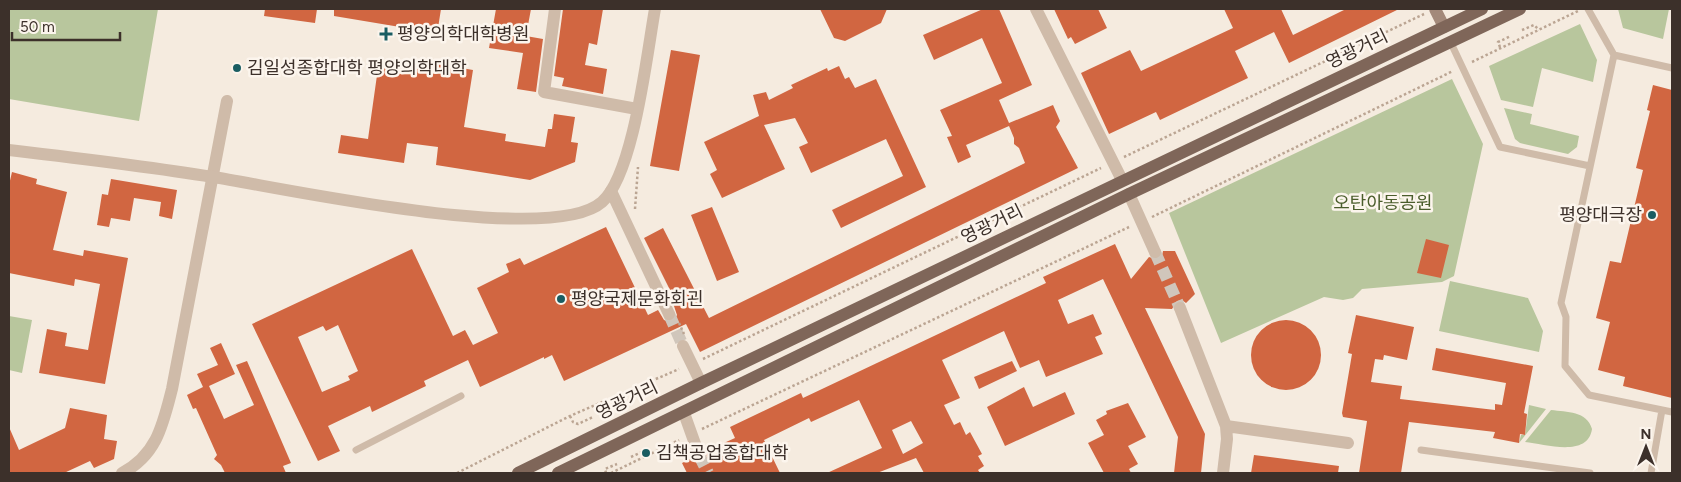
<svg xmlns="http://www.w3.org/2000/svg" width="1681" height="482" font-family="Figtree,'Noto Sans KR',sans-serif">
	<style>
		.green { fill: #b8c69d }
		.building { fill: #d16641; fill-rule: evenodd }
		.lines { fill: none; stroke-linecap: round; stroke-linejoin: round }
		.minor-tunnel { stroke: #d0c6bb; stroke-width: 12; stroke-dasharray: 12 6; stroke-linecap: butt }
		.path { stroke: #bba593; stroke-width: 2.5; stroke-dasharray: 2.5 2.5; stroke-linecap: butt }
		.service { stroke: #cfbba9; stroke-width: 7 }
		.minor { stroke: #cfbba9; stroke-width: 12 }
		.tertiary { stroke: #cfbba9; stroke-width: 12 }
		.secondary { stroke: #a3897a; stroke-width: 12 }
		.primary { stroke: #7f6659; stroke-width: 12 }
		.poi-dot { fill: #1a5d62; stroke: #fcf5ed; stroke-width: 2 }
		.labels { text-anchor: middle; stroke-width: 5; stroke-linejoin: round; paint-order: stroke }
		.poi-label { font-size: 18px; fill: #3c302a; stroke: #fcf5ed; text-anchor: start }
		.street-label { font-size: 18px; fill: #3c302a; stroke: #fcf5ed }
		.park-label { font-size: 18px; fill: #4a5d2b; stroke: #fcf5ed }
	</style>
	<rect width="100%" height="100%" fill="#f5ebdf"/>
	<path class="green" d="M9 9H158L139 121 9 99Z
		M1618 9H1669L1663 39 1623 28Z
		M1580 24 1597 60 1593 82 1542 68 1533 107 1501 100 1489 66Z
		M1452 79 1483 144 1454 276 1442 282 1362 289 1353 298 1343 300 1324 297 1221 343 1169 213Z
		M1504 108 1532 114 1530 124 1579 136 1577 147 1568 154 1520 143 1515 139Z
		M1450 281 1528 298 1543 331 1539 352 1439 331Z
		M9 316 32 320 22 373 9 370Z
		M1529 405 1546 409 1519 443 1521 435H1525Z
		M1551 410C1567 412 1587 411 1592 429 1588 458 1545 444 1525 442Z"/>
	<path class="building" d="M265 9H317L315 23 264 16Z
		M334 9H441L438 28 425 26 424 31 334 16Z
		M496 9H531L526 36 543 39 536 92 517 89 523 53 489 48Z
		M563 9H603L597 45 589 43 585 65 607 69 603 94 562 86 564 78 554 76Z
		M820 9H887L881 23 845 41 834 38Z
		M983 9H999L1032 85 999 100 1009 123 1053 105 1060 121 1056 127 1078 168 700 352 686 324 564 381 552 355 544 359V357L480 387 468 360 424 381 426 386 372 412 370 406 328 426 340 451 318 461 252 324 412 249 453 336 465 330 473 345 498 333 477 288 509 272 506 264 520 258 524 265 606 227 648 315 658 310 664 320 669 322 675 319 677 315 673 303 676 302 644 238 663 228 709 318 1025 163 1019 148 1014 144V138L1009 126 966 145 971 157 958 163 947 137 952 136 940 110 1002 83 982 38 934 60 923 35ZM338 325 358 371 348 376 350 380 322 392 298 337 323 326 326 331Z
		M1054 9H1098L1107 28 1075 44 1071 37 1068 39Z
		M1224 9H1281L1293 35 1346 9H1399L1289 63 1274 32 1235 51 1248 78 1160 120 1156 112 1109 134 1081 73 1130 50 1141 71 1233 28Z
		M671 50 700 55 679 171 650 166Z
		M379 61 438 70V64L473 70 464 127 506 134 505 141 545 147 548 129H552L554 114 575 117 571 142 578 143 575 162 530 180 436 165 438 147 407 143 404 163 338 153 341 135 368 139Z
		M839 66 845 79 849 77 855 88 876 79 926 187 841 228 832 210 903 176 886 139 811 173 799 147 808 143 795 118 764 125 785 169 722 198 710 174 717 170 704 142 759 116 753 95 766 92 769 100 793 88 791 85 827 68 828 71Z
		M1653 85 1672 90V398L1623 386 1625 377 1598 370 1610 322 1596 318 1610 261 1621 263 1643 170 1636 168 1650 111 1647 110Z
		M12 172 37 179 36 184 67 192 53 250 83 256 84 250 128 258 105 384 39 373 47 329 67 333 65 346 88 350 100 284 75 279 74 286 9 273V185Z
		M111 179 177 190 172 219 159 216 161 202 134 198 130 221 111 218 109 227 97 225 102 194 108 195Z
		M712 207 739 272 717 281 691 215Z
		M1426 239 1449 245 1441 278 1417 273Z
		M1115 244 1131 279 1149 257 1158 260 1162 256 1163 251H1175L1195 294 1186 303 1182 300 1177 301 1172 309 1145 308 1205 434 1201 473H1174L1178 437 1103 279 1058 300 1068 324 1093 314 1102 334 1095 337 1103 354 1046 377 1039 360 1020 368 1004 331 942 360 960 398 944 405 954 425 960 422 966 435 970 432 982 454 978 456 984 466 978 470 980 473H924L916 458 877 473H827L882 448 859 400 811 422 809 418 764 440 780 473H687L682 463 692 458 697 463 702 462 707 457 706 451 735 438 730 427 801 393 803 398 1046 283 1043 277ZM911 421 923 443 903 454 892 430Z
		M1356 315 1414 327 1407 360 1384 355 1383 360 1375 359 1371 382 1402 386 1400 399 1495 410V404L1502 405 1506 383 1432 370 1436 348 1533 366 1524 413 1527 414 1525 435 1520 434 1519 443 1493 438 1495 432 1409 422 1401 473H1359L1367 421 1343 417 1342 413 1352 354 1348 353Z
		M1251 355a35 35 0 1 1 70 0a35 35 0 1 1-70 0Z
		M221 343 235 374 209 386 224 419 254 405 236 365 247 361 291 463 283 466 286 473H225L221 465 214 459 217 455 196 408 193 409 187 395 203 387 197 374 218 365 210 348Z
		M1012 361 1017 371 979 389 974 377Z
		M1024 387 1033 407 1065 392 1075 414 1005 446 987 407Z
		M1128 403 1146 437 1128 446 1138 464 1129 469 1131 473H1104L1088 443 1104 435 1096 420 1107 414 1106 411Z
		M70 408 107 415 104 439 117 441 114 459 94 468 90 461 64 473H9V427L19 450 65 428Z
		M1254 455 1339 466 1338 473H1251Z"/>
	<g class="lines">
		<path class="minor-tunnel" d="M1155 252 1180 308
			M669 314 683 346
			M699 455 708 473"/>
		<path class="path" d="M1522 30 1534 25 1539 30
			M1500 47 1498 42 1511 36
			M1472 62 1580 10
			M1124 157 1424 14
			M635 209 638 167
			M1152 217 1453 71
			M679 323 684 334
			M703 359 1101 168
			M605 412 622 404 619 393
			M570 416 573 422 578 424 593 417
			M702 429 1129 227
			M631 457 642 452 644 457
			M457 473 570 416 679 369
			M606 473 605 469 617 464
			M611 473 679 440"/>
		<path class="service" d="M1588 9 1614 55
			M1450 41 1500 147 1590 166
			M1672 68 1614 55 1561 303 1566 317 1565 366 1589 395 1672 412
			M356 450 461 396
			M1421 450 1590 473
			M1651 473 1662 410"/>
		<path class="minor" d="M555 9 544 92 637 109
			M1036 9 1122 180
			M611 191 669 314
			M1129 194 1155 252
			M1180 308 1226 426 1227 439 1223 473
			M683 346 701 383
			M684 413 699 455
			M1226 426 1348 443
			M122 473C157 455 163 424 172 389L227 101"/>
		<path class="tertiary" d="M9 150C77 158 145 166 213 177 284 188 551 247 602 202 634 174 647 52 655 9"/>
		<path class="secondary" d="M1435 9 1444 27"/>
		<path class="primary" d="M518 473 701 383 1482 9
			M558 473 1129 194 1520 9"/>
	</g>
	<g class="poi-dot">
		<path d="M383.5 26.5h5v5h5v5h-5v5h-5v-5h-5v-5h5z"/>
		<circle cx="237" cy="68" r="5"/>
		<circle cx="1652" cy="215" r="5"/>
		<circle cx="561" cy="299" r="5"/>
		<circle cx="646" cy="453" r="5"/>
	</g>
	<g class="labels">
		<g class="poi-label">
			<text x="397" y="40">평양의학대학병원</text>
			<text x="247" y="74">김일성종합대학 평양의학대학</text>
			<text x="1642" y="221" text-anchor="end">평양대극장</text>
			<text x="571" y="305">평양국제문화회괸</text>
			<text x="656" y="459">김책공업종합대학</text>
		</g>
		<g class="street-label">
			<text transform="translate(1357 49) rotate(-26)" y="6">영광거리</text>
			<text transform="translate(992 224) rotate(-26)" y="6">영광거리</text>
			<text transform="translate(627 400) rotate(-26)" y="6">영광거리</text>
		</g>
		<g class="park-label">
			<text x="1383" y="209">오탄아동공원</text>
		</g>
	</g>
	<rect width="1681" height="482" fill="none" stroke="#3c302a" stroke-width="20"/>
	<g transform="translate(1646 447)" stroke="#fcf5ed" stroke-width="4" paint-order="stroke">
	<path d="M0-4L9 19L0 12L-9 19Z" fill="#3c302a"/>
	<text y="-8" font-size="14" font-weight="bold" text-anchor="middle" fill="#3c302a">N</text>
	</g>
	<path d="M12 32v8h108v-8" fill="none" stroke="#3c302a" stroke-width="2.5"/>
	<text x="20" y="32" font-size="15" fill="#3c302a" stroke="#fcf5ed" stroke-width="4" paint-order="stroke">50 m</text>
</svg>
